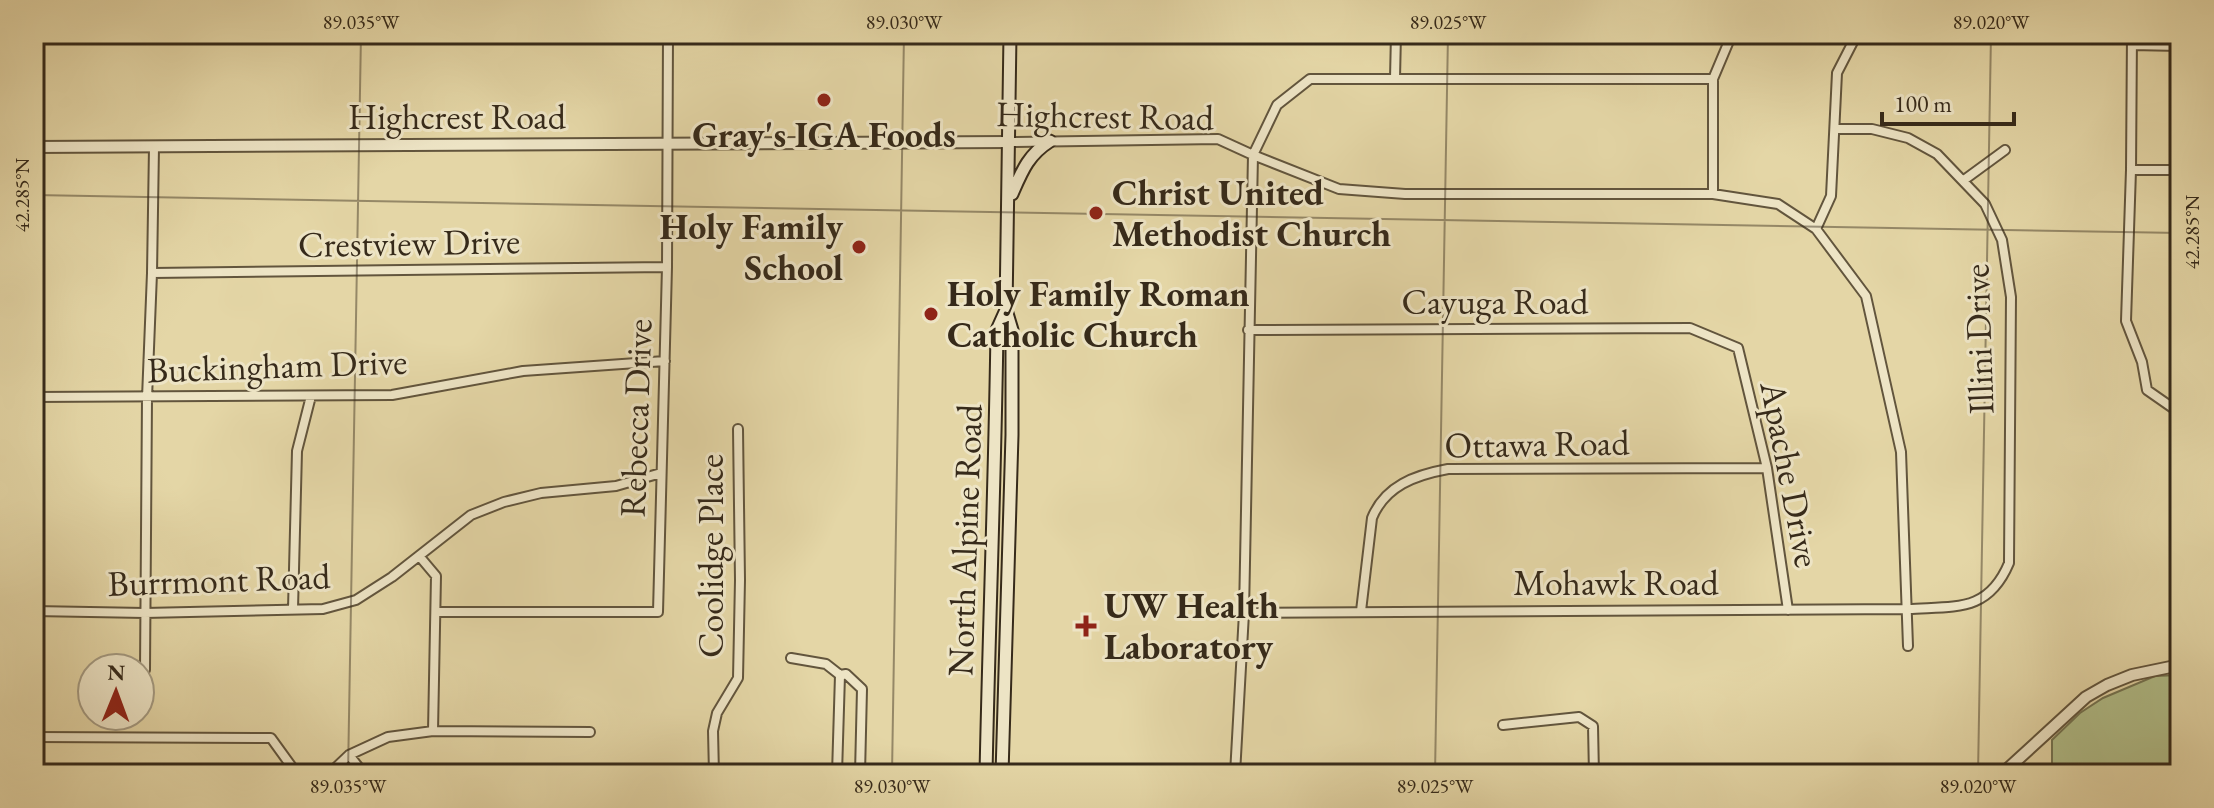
<svg xmlns="http://www.w3.org/2000/svg" width="2214" height="808" font-family="'EB Garamond',serif">
	<style>
		.green { fill: #b1be89; stroke: #747452; stroke-width: 2 }
		.lines { fill: none; stroke-linecap: round; stroke-linejoin: round }
		.minor-casing { stroke: #62553d; stroke-width: 12 }
		.tertiary-casing { stroke: #62553d; stroke-width: 14 }
		.secondary-casing { stroke: #362a1a; stroke-width: 15 }
		.minor { stroke: #ede4c5; stroke-width: 8 }
		.tertiary { stroke: #ede4c5; stroke-width: 10 }
		.secondary { stroke: #ede4c5; stroke-width: 11 }
		.ticks { fill: none; stroke: #362a1a; stroke-width: 2; stroke-opacity: 0.45 }
		.poi-dot { fill: #8f2418; stroke: #ede4c5; stroke-width: 3 }
		.labels { text-anchor: middle; stroke-width: 6; stroke-linejoin: round; paint-order: stroke }
		.street-label { font-size: 36px; fill: #362a1a; stroke: #ede4c5 }
		.poi-label { font-size: 36px; font-weight: bold; fill: #362a1a; stroke: #ede4c5; text-anchor: start }
		.neatline { fill: none; stroke: #362a1a; stroke-width: 3 }
		.ticks-label { font-size: 20px; text-anchor: middle; fill: #362a1a }
	</style>
	<rect width="100%" height="100%" fill="#e4d6a6"/>
	<filter id="stains"><feTurbulence type="fractalNoise" baseFrequency=".0025" numOctaves="4"/><feColorMatrix values="0 0 0 0 .2 0 0 0 0 .09 0 0 0 0 .02 0 0 0 .5 -.17"/></filter>
	<radialGradient id="worn" r=".72"><stop offset=".6" stop-color="#630" stop-opacity="0"/><stop offset="1" stop-color="#630" stop-opacity=".3"/></radialGradient>
	<path class="green" d="M2180 675V774H2052V740L2080 713 2103 698 2155 676Z"/>
	<g class="lines">
		<g class="minor-casing">
			<path id="minor" d="M2132 34 2131 170 2126 321 2142 362 2147 390 2180 413
				M2132 45 2180 46
				M1395 78 1396 34
				M1010 142 1218 139 1253 155 1339 189 1405 194H1713L1778 204 1816 229 1866 296 1901 452 1908 646
				M2131 170H2180
				M1964 180 2005 150
				M1713 194V79L1732 34
				M1816 229 1831 196 1837 73 1855 38 1862 34
				M152 273 667 267
				M1248 330 1690 328 1738 348 1767 468 1788 610
				M34 397 392 395 523 371 665 361
				M420 557 436 576 433 731
				M293 609 297 451 311 396
				M34 611 145 613 323 609 356 600 392 577 471 515 504 502 541 493 616 486 661 473
				M1361 611 1372 518C1385 486 1415 475 1448 469L1767 468
				M436 612H658L667 267 668 34
				M1244 613 1908 609C1955 606 1988 613 2009 563L2011 297 2002 240 1985 204 1937 154 1908 138 1872 129H1836
				M791 658 826 664 840 675
				M145 670 147 398 152 273 154 147
				M1503 725 1579 717 1593 726 1594 774
				M34 737 271 738 297 774
				M349 755 364 774
				M329 774 349 755 388 737 433 731 590 732
				M714 774 713 731 717 713 738 678 740 580 738 429
				M837 774 840 675 846 674 862 689 860 774
				M1235 774 1244 613 1253 155 1277 105 1310 79H1713"/>
		</g>
		<g class="tertiary-casing">
			<path id="tertiary" d="M34 147 1010 142
				M2002 774 2086 697 2107 685 2132 675 2180 665"/>
		</g>
		<g class="secondary-casing">
			<path id="secondary" d="M1012 194C1022 171 1028 155 1050 141
				M986 774C989 626 995 478 997 330L1006 310
				M1002 774 1012 435V330L1006 310 1010 34"/>
		</g>
		<use href="#minor" class="minor"/>
		<use href="#tertiary" class="tertiary"/>
		<use href="#secondary" class="secondary"/>
	</g>
	<path class="ticks" d="M34 195 2180 233M348 774 361 34M892 774 904 34M1435 774 1448 34M1978 774 1991 34"/>
	<g class="poi-dot">
		<circle cx="824" cy="100" r="8"/>
		<circle cx="1096" cy="213" r="8"/>
		<circle cx="859" cy="247" r="8"/>
		<circle cx="931" cy="314" r="8"/>
		<path d="M1082 614h8v8h8v8h-8v8h-8v-8h-8v-8h8z"/>
	</g>
	<g class="labels">
		<g class="street-label">
			<text transform="translate(1105 115) rotate(1)" y="13">Highcrest Road</text>
			<text x="457" y="129">Highcrest Road</text>
			<text transform="translate(409 242) rotate(-1)" y="13">Crestview Drive</text>
			<text x="1495" y="314">Cayuga Road</text>
			<text transform="translate(1978 339) rotate(-92)" y="13">Illini Drive</text>
			<text transform="translate(277 365) rotate(-2)" y="13">Buckingham Drive</text>
			<text transform="translate(635 418) rotate(-88)" y="13">Rebecca Drive</text>
			<text transform="translate(1537 443) rotate(-1)" y="13">Ottawa Road</text>
			<text transform="translate(1791 474) rotate(79)" y="13">Apache Drive</text>
			<text transform="translate(964 540) rotate(-88)" y="13">North Alpine Road</text>
			<text transform="translate(710 556) rotate(-90)" y="13">Coolidge Place</text>
			<text transform="translate(219 579) rotate(-2)" y="13">Burrmont Road</text>
			<text x="1616" y="595">Mohawk Road</text>
		</g>
		<g class="poi-label">
			<text x="824" y="147" text-anchor="middle">Gray's IGA Foods</text>
			<text x="1112" y="205">Christ United<tspan x="1112" dy="41">Methodist Church</tspan></text>
			<text x="843" y="239" text-anchor="end">Holy Family<tspan x="843" dy="41">School</tspan></text>
			<text x="947" y="306">Holy Family Roman<tspan x="947" dy="41">Catholic Church</tspan></text>
			<text x="1104" y="618">UW Health<tspan x="1104" dy="41">Laboratory</tspan></text>
		</g>
	</g>
	<rect width="2214" height="808" fill="none" stroke="#e4d6a6" stroke-width="88"/>
	<g transform="translate(116 692) rotate(1)"><circle r="38" fill="#ede4c5" stroke="#a49a81" stroke-width="2"/>
	<path d="M0-6L14 30L0 20L-14 30Z" fill="#8f2418"/>
	<text y="-12" font-size="22" font-weight="bold" text-anchor="middle" fill="#362a1a">N</text>
	</g>
	<path d="M1882 112v12h132v-12" fill="none" stroke="#362a1a" stroke-width="4"/>
	<text x="1894" y="112" font-size="24" fill="#362a1a" stroke="#ede4c5" stroke-width="6" paint-order="stroke">100 m</text>
	<rect x="44" y="44" width="2126" height="720" class="neatline"/>
	<g class="ticks-label">
		<text x="361" y="29">89.035°W</text>
		<text x="904" y="29">89.030°W</text>
		<text x="1448" y="29">89.025°W</text>
		<text x="1991" y="29">89.020°W</text>
		<text transform="translate(22 195) rotate(-90)" y="7">42.285°N</text>
		<text transform="translate(2192 232) rotate(-90)" y="7">42.285°N</text>
		<text x="348" y="793">89.035°W</text>
		<text x="892" y="793">89.030°W</text>
		<text x="1435" y="793">89.025°W</text>
		<text x="1978" y="793">89.020°W</text>
	</g>
	<rect width="100%" height="100%" filter="url(#stains)"/>
	<rect width="100%" height="100%" fill="url(#worn)"/>
</svg>
